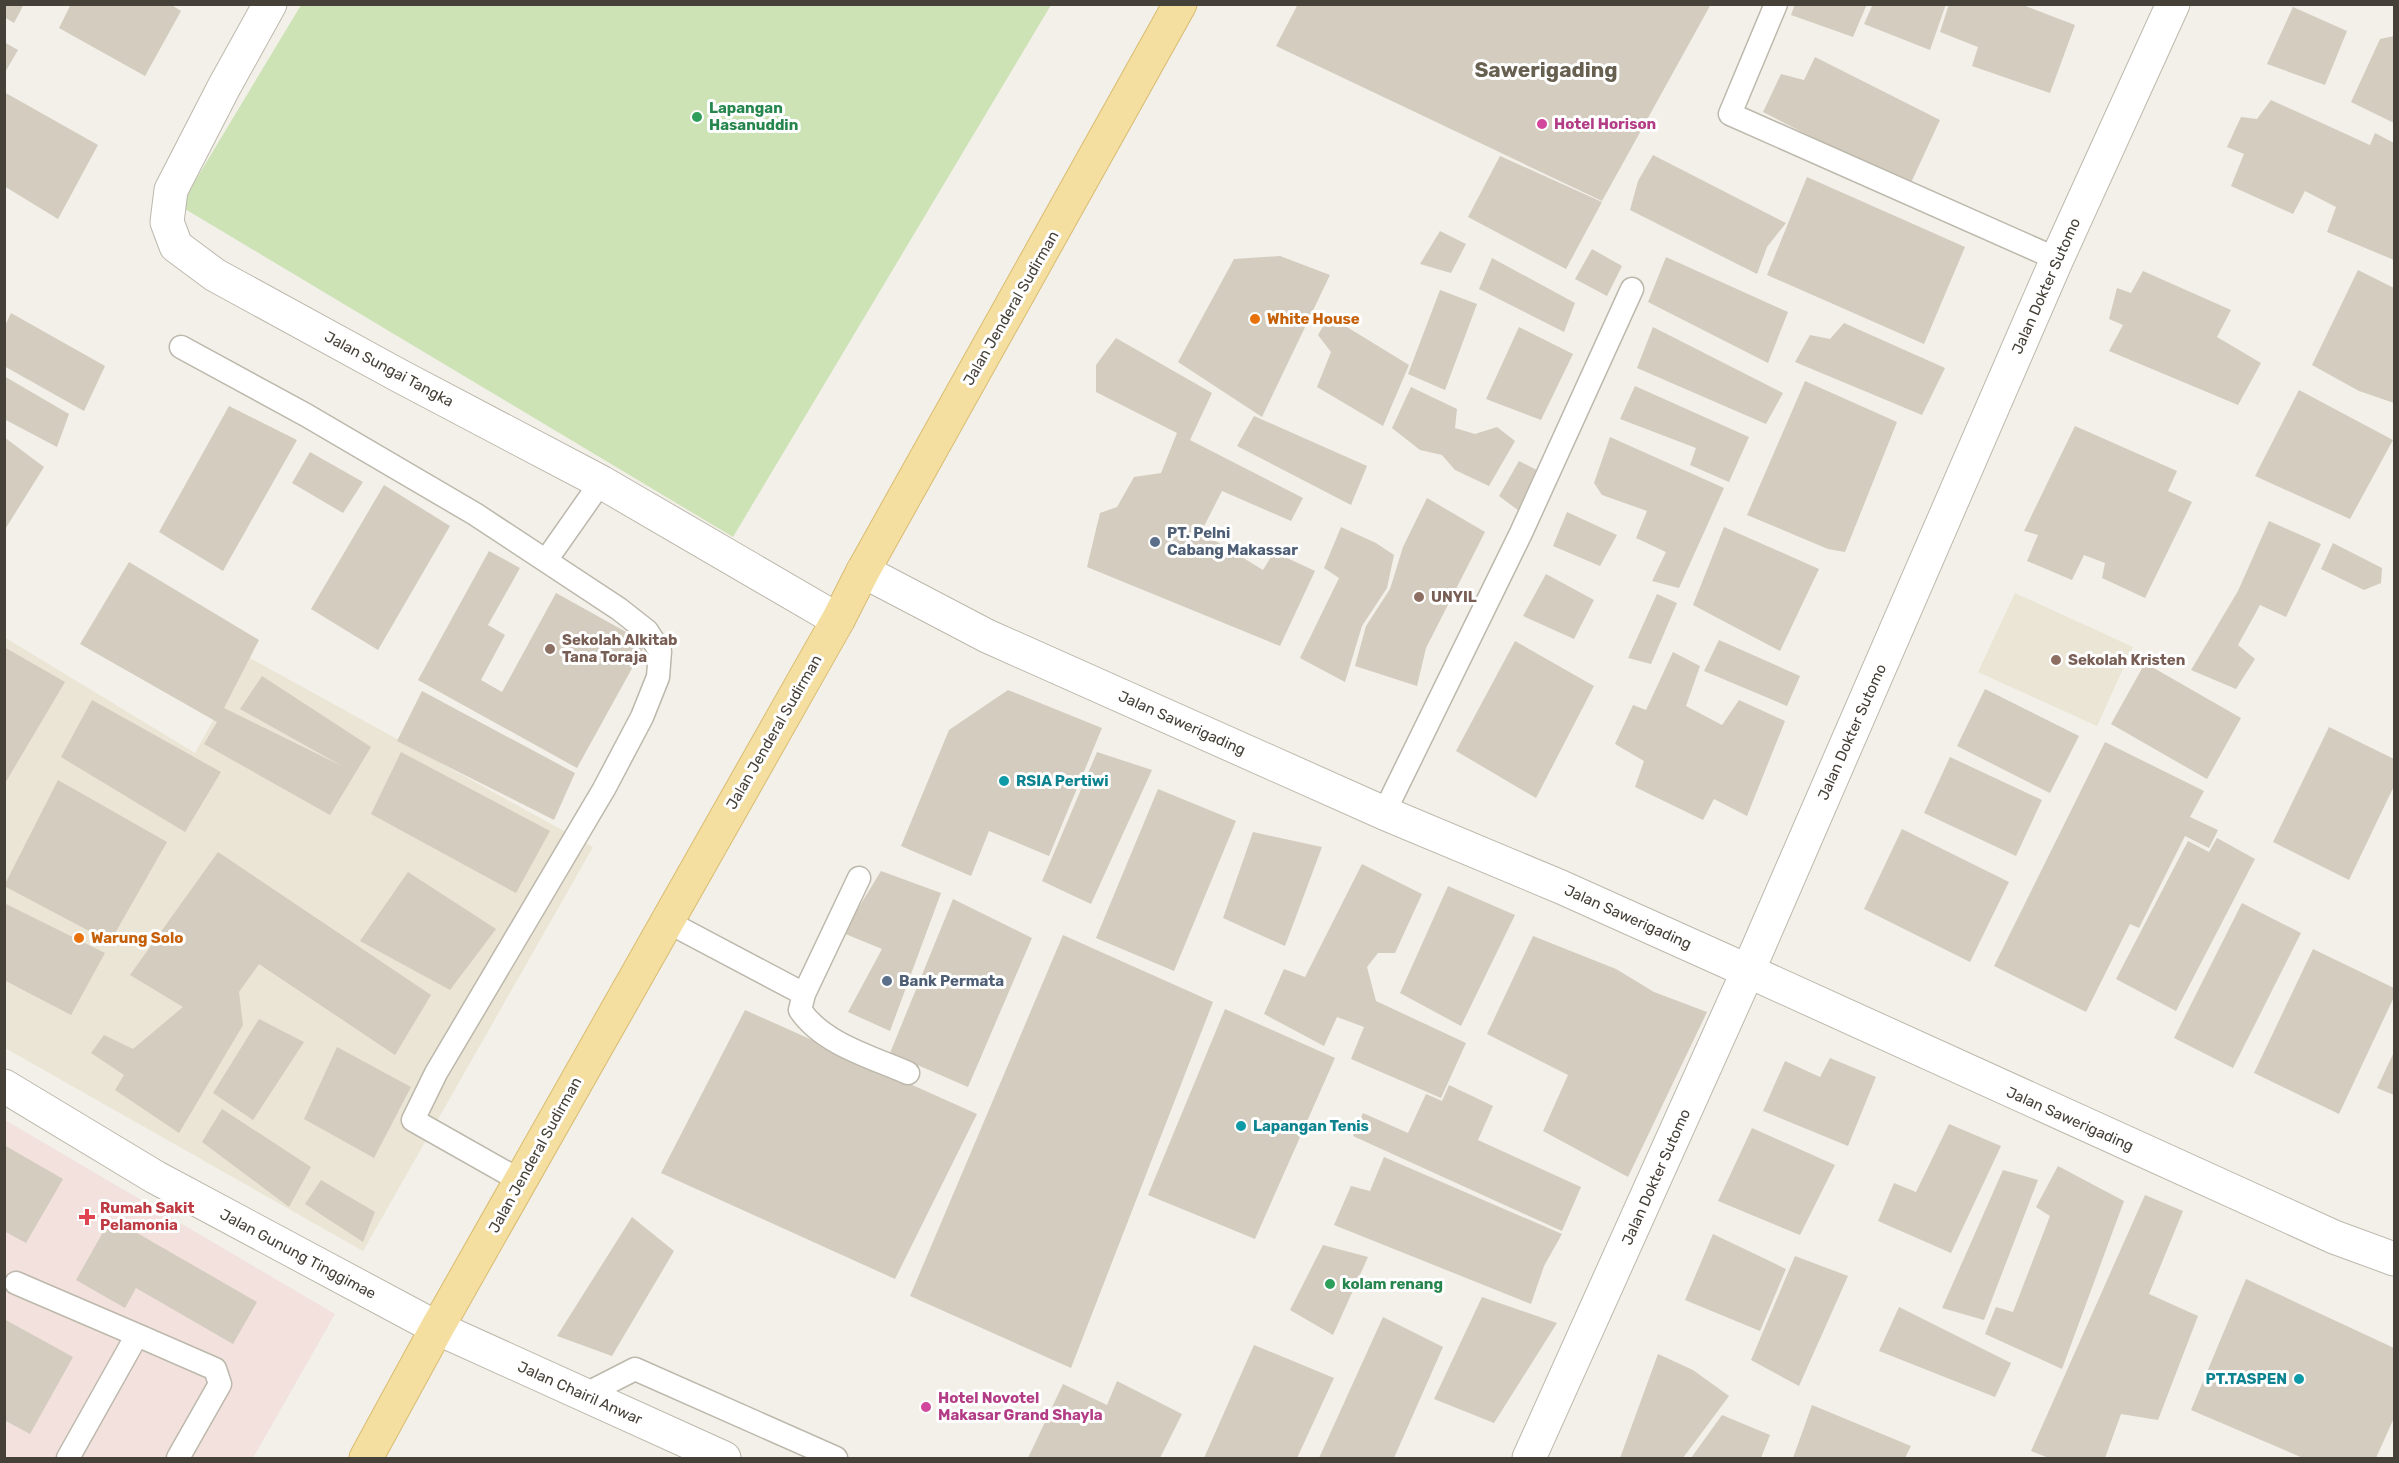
<svg xmlns="http://www.w3.org/2000/svg" width="2399" height="1463" font-family="Rubik,sans-serif">
	<style>
		.education { fill: #eae5d4 }
		.medical { fill: #f2e1dd }
		.green { fill: #cde3b6 }
		.building { fill: #d3ccbf }
		.lines { fill: none; stroke-linecap: round; stroke-linejoin: round }
		.service-casing { stroke: #bdb8ac; stroke-width: 25 }
		.minor-casing { stroke: #bdb8ac; stroke-width: 35 }
		.primary-casing { stroke: #d8bc71; stroke-width: 35 }
		.service { stroke: #fff; stroke-width: 22 }
		.minor { stroke: #fff; stroke-width: 33 }
		.primary { stroke: #f4dea0; stroke-width: 33 }
		.leisure-dot { fill: #2e9e5b; stroke: #fff; stroke-width: 2 }
		.hotel-dot { fill: #d1479c; stroke: #fff; stroke-width: 2 }
		.food-dot { fill: #e8710a; stroke: #fff; stroke-width: 2 }
		.service-dot { fill: #5c6f8a; stroke: #fff; stroke-width: 2 }
		.education-dot { fill: #8d6e63; stroke: #fff; stroke-width: 2 }
		.culture-dot { fill: #0f9aa8; stroke: #fff; stroke-width: 2 }
		.health-dot { fill: #e0444e; stroke: #fff; stroke-width: 2 }
		.labels { text-anchor: middle; stroke-width: 6; stroke-linejoin: round; paint-order: stroke }
		.leisure-label { font-size: 15px; font-weight: bold; fill: #27864d; stroke: #fff; text-anchor: start }
		.hotel-label { font-size: 15px; font-weight: bold; fill: #b23c85; stroke: #fff; text-anchor: start }
		.street-label { font-size: 15px; fill: #464138; stroke: #fff }
		.food-label { font-size: 15px; font-weight: bold; fill: #c56008; stroke: #fff; text-anchor: start }
		.service-label { font-size: 15px; font-weight: bold; fill: #4e5e75; stroke: #fff; text-anchor: start }
		.education-label { font-size: 15px; font-weight: bold; fill: #785e54; stroke: #fff; text-anchor: start }
		.culture-label { font-size: 15px; font-weight: bold; fill: #0d838f; stroke: #fff; text-anchor: start }
		.health-label { font-size: 15px; font-weight: bold; fill: #be3a42; stroke: #fff; text-anchor: start }
		.district-label { font-size: 21px; font-weight: bold; fill: #675f50; stroke: #fff }
	</style>
	<rect width="100%" height="100%" fill="#f3f0e9"/>
	<path class="education" d="M2015 593 2133 647 2097 726 1978 672Z
		M4 637 195 753 248 657 593 847 363 1251 5 1048Z"/>
	<path class="medical" d="M5 1120 335 1314 253 1458H5Z"/>
	<path class="green" d="M301 5H1051L733 537 180 206Z"/>
	<path class="building" d="M4 4H24L14 23 4 17Z
		M71 4H170L181 11 145 76 59 28Z
		M1298 4H1711L1602 201 1276 46Z
		M1795 4H1867L1853 37 1791 15Z
		M1873 4H1946L1930 50 1864 24Z
		M1949 4H2020L2075 25 2050 93 1972 66 1978 47 1940 32Z
		M2293 7 2347 31 2325 85 2267 64Z
		M2394 36V123L2351 102 2380 39Z
		M4 42 18 50 4 74Z
		M1815 57 1940 120 1909 187 1763 112 1781 74 1804 80Z
		M4 92 98 145 58 219 4 186Z
		M2271 100 2370 145 2375 133 2394 143V260L2327 232 2336 207 2305 191 2293 214 2231 186 2244 154 2227 147 2241 117 2257 119Z
		M1653 155 1786 223 1767 247 1757 274 1630 210 1638 181Z
		M1500 156 1602 202 1566 269 1468 217Z
		M1807 177 1965 247 1924 344 1767 275Z
		M1440 231 1466 244 1451 273 1420 264Z
		M1592 249 1622 266 1607 296 1575 279Z
		M1280 256 1330 275 1262 417 1178 362 1234 259Z
		M1666 257 1788 312 1768 363 1648 302Z
		M1492 258 1575 303 1564 332 1479 289Z
		M2358 270 2394 288V403L2359 391 2312 365Z
		M2143 271 2231 310 2217 337 2261 363 2238 405 2109 351 2123 325 2109 319 2117 288 2131 293Z
		M1440 290 1477 304 1445 390 1408 374Z
		M11 313 105 366 84 411 4 366V328Z
		M1329 316 1409 365 1383 426 1317 387 1331 352 1318 335Z
		M1844 323 1945 368 1922 415 1795 362 1810 335 1830 339Z
		M1519 327 1573 354 1541 420 1486 399Z
		M1653 327 1783 393 1766 424 1637 368Z
		M1116 338 1212 393 1190 440 1303 498 1291 521 1222 491 1201 532 1263 570 1274 552 1315 571 1280 646 1087 567 1100 513 1117 507 1134 477 1161 473 1177 433 1096 392V365Z
		M4 376 69 414 57 447 4 419Z
		M1805 381 1897 422 1845 552 1828 549 1747 515Z
		M1635 386 1749 437 1729 482 1690 465 1696 448 1620 419Z
		M1411 387 1457 409 1455 428 1475 434 1497 427 1515 441 1489 486 1455 470 1442 455 1420 450 1392 428Z
		M2299 390 2393 440 2350 519 2255 476Z
		M229 406 297 440 223 571 159 532Z
		M1254 416 1367 466 1351 505 1237 446Z
		M2075 426 2177 471 2168 491 2192 502 2145 598 2102 578 2105 563 2084 555 2072 580 2027 561 2038 535 2024 531Z
		M4 437 44 467 4 531Z
		M1610 437 1724 488 1679 588 1652 581 1666 552 1636 538 1647 511 1602 495 1594 483Z
		M310 452 363 482 343 513 292 483Z
		M1519 461 1543 473 1523 514 1499 496Z
		M384 485 450 526 378 650 311 609Z
		M1427 498 1485 532 1426 648 1417 686 1355 666 1366 626 1390 589 1403 547Z
		M1567 512 1617 535 1600 566 1553 546Z
		M2269 521 2321 544 2286 617 2260 605 2238 645 2255 659 2236 689 2191 670 2238 591Z
		M1341 527 1376 543 1394 555 1387 588 1362 626 1345 682 1300 658 1339 578 1324 568Z
		M1724 527 1819 569 1780 651 1693 605Z
		M2333 543 2382 568 2381 583 2364 590 2321 569Z
		M489 551 520 568 488 625 505 635 481 680 502 692 556 593 646 643 577 768 418 680Z
		M129 562 259 640 224 708 344 767 240 709 262 676 371 747 330 815 204 744 217 722 80 644Z
		M1546 574 1594 600 1574 639 1523 616Z
		M1657 594 1677 603 1651 664 1628 658Z
		M1719 640 1800 676 1787 706 1704 671Z
		M1515 641 1594 686 1536 798 1456 751Z
		M4 647 65 682 4 785Z
		M1673 652 1700 666 1686 706 1722 725 1739 700 1785 721 1747 816 1714 799 1703 820 1635 787 1644 761 1615 744 1633 705 1646 710Z
		M2145 663 2241 718 2207 779 2111 724Z
		M1985 689 2079 736 2050 793 1957 746Z
		M1008 690 1102 728 1049 856 989 831 971 876 901 846 949 730Z
		M422 691 575 773 554 820 397 741Z
		M92 700 221 772 185 832 61 757Z
		M2329 727 2394 759V786L2349 880 2273 842Z
		M2105 742 2204 791 2190 817 2218 830 2209 848 2185 836 2139 928 2130 924 2086 1012 1994 966Z
		M401 752 550 831 516 893 371 814Z
		M1097 752 1152 770 1091 904 1042 881Z
		M1950 757 2042 800 2016 856 1924 813Z
		M58 780 167 842 110 942 4 886Z
		M1158 789 1236 821 1174 971 1096 938Z
		M1902 829 2009 882 1970 962 1864 909Z
		M1253 832 1322 847 1285 946 1223 918Z
		M2217 838 2255 859 2176 1011 2116 979 2188 841 2209 852Z
		M218 852 431 995 395 1055 259 964 239 992 243 1025 179 1133 115 1090 124 1075 91 1053 104 1035 133 1049 183 1007 130 975Z
		M1362 864 1422 894 1395 953H1378L1367 967 1376 1001 1466 1043 1441 1098 1351 1059 1364 1027 1337 1017 1324 1046 1264 1014 1284 969 1305 977Z
		M881 871 941 893 890 1031 848 1012 882 949 843 933Z
		M408 872 496 929 450 990 360 941Z
		M1448 886 1515 915 1461 1026 1400 993Z
		M953 899 1032 938 968 1087 890 1053Z
		M4 903 105 953 71 1015 4 980Z
		M2242 903 2301 933 2233 1068 2174 1038Z
		M1063 935 1213 1002 1071 1368 910 1296Z
		M1533 936 1616 969 1654 992 1707 1012 1628 1177 1543 1131 1568 1075 1487 1034Z
		M2313 949 2394 988V997L2339 1114 2254 1073Z
		M1225 1009 1335 1058 1255 1239 1148 1195Z
		M745 1010 977 1114 895 1279 661 1173Z
		M259 1019 304 1042 253 1120 213 1093Z
		M337 1047 411 1087 374 1158 304 1119Z
		M2394 1052V1095L2377 1088Z
		M1830 1058 1876 1077 1848 1146 1763 1111 1785 1061 1820 1077Z
		M1449 1085 1493 1106 1478 1140 1581 1187 1562 1231 1353 1136 1363 1113 1408 1133 1426 1094 1442 1101Z
		M222 1109 311 1167 289 1207 202 1142Z
		M1949 1124 2001 1146 1951 1253 1878 1221 1894 1183 1916 1192Z
		M1752 1128 1835 1165 1800 1235 1718 1201Z
		M4 1145 63 1179 26 1243 4 1231Z
		M1384 1157 1562 1234 1544 1266 1531 1304 1334 1225 1351 1186 1370 1191Z
		M2058 1166 2124 1201 2062 1369 1985 1334 1996 1307 2013 1312 2050 1216 2036 1207Z
		M2003 1170 2038 1180 1984 1320 1942 1308Z
		M321 1180 375 1212 363 1242 305 1204Z
		M2145 1195 2183 1211 2149 1294 2198 1316 2158 1420 2121 1414 2105 1458H2049L2031 1451Z
		M632 1217 674 1251 612 1356 557 1336Z
		M111 1218 257 1302 233 1344 136 1288 125 1308 76 1280Z
		M1713 1234 1786 1269 1760 1331 1685 1300Z
		M1323 1245 1368 1257 1333 1335 1290 1310Z
		M1795 1256 1848 1276 1799 1386 1751 1360Z
		M2246 1279 2394 1348V1418L2376 1458H2303L2191 1410Z
		M1482 1297 1557 1323 1494 1423 1434 1399Z
		M1899 1307 2011 1363 1995 1397 1879 1351Z
		M1383 1317 1443 1347 1394 1458H1319Z
		M4 1319 73 1357 30 1434 4 1420Z
		M1254 1345 1334 1378 1297 1458H1204Z
		M1658 1354 1693 1370 1729 1396 1683 1458H1620Z
		M1117 1381 1182 1414 1160 1458H1028L1063 1384 1107 1405Z
		M1812 1405 1911 1446 1905 1458H1793Z
		M1722 1415 1770 1435 1761 1458H1691Z"/>
	<g class="lines">
		<g class="service-casing">
			<path id="service" d="M1776 4 1730 114 2057 259
				M181 347 306 415 475 514 619 609 647 631 660 651 658 677 642 717 604 789 436 1073 413 1120 521 1181
				M547 559 601 482
				M1384 813 1521 533 1632 289
				M666 921 804 994 859 878
				M804 994 800 1010C823 1044 872 1057 908 1073
				M16 1283 137 1335 68 1458
				M137 1335 215 1369 220 1384 178 1458
				M584 1395 635 1369 836 1458"/>
		</g>
		<g class="minor-casing">
			<path id="minor" d="M270 4 224 87 171 190 167 222 176 246 215 275 398 375 601 482 838 620
				M863 571 987 636 1384 813 1561 887 1748 971 2334 1237 2394 1259
				M4 1086 155 1177 437 1328 724 1458
				M1529 1458 1748 971 2057 259 2173 4"/>
		</g>
		<g class="primary-casing">
			<path id="primary" d="M366 1458 437 1328 838 620 863 571 1180 4"/>
		</g>
		<use href="#service" class="service"/>
		<use href="#minor" class="minor"/>
		<use href="#primary" class="primary"/>
	</g>
	<g class="leisure-dot">
		<circle cx="697" cy="117" r="6"/>
		<circle cx="1330" cy="1284" r="6"/>
	</g>
	<g class="hotel-dot">
		<circle cx="1542" cy="124" r="6"/>
		<circle cx="926" cy="1407" r="6"/>
	</g>
	<g class="food-dot">
		<circle cx="1255" cy="319" r="6"/>
		<circle cx="79" cy="938" r="6"/>
	</g>
	<g class="service-dot">
		<circle cx="1155" cy="542" r="6"/>
		<circle cx="887" cy="981" r="6"/>
	</g>
	<g class="education-dot">
		<circle cx="1419" cy="597" r="6"/>
		<circle cx="550" cy="649" r="6"/>
		<circle cx="2056" cy="660" r="6"/>
	</g>
	<g class="culture-dot">
		<circle cx="1004" cy="781" r="6"/>
		<circle cx="1241" cy="1126" r="6"/>
		<circle cx="2299" cy="1379" r="6"/>
	</g>
	<path class="health-dot" d="M84 1208h6v6h6v6h-6v6h-6v-6h-6v-6h6z"/>
	<g class="labels">
		<g class="leisure-label">
			<text x="709" y="113">Lapangan<tspan x="709" dy="17">Hasanuddin</tspan></text>
			<text x="1342" y="1289">kolam renang</text>
		</g>
		<g class="hotel-label">
			<text x="1554" y="129">Hotel Horison</text>
			<text x="938" y="1403">Hotel Novotel<tspan x="938" dy="17">Makasar Grand Shayla</tspan></text>
		</g>
		<g class="street-label">
			<text transform="translate(2046 286) rotate(-66)" y="5">Jalan Dokter Sutomo</text>
			<text transform="translate(1011 308) rotate(-60)" y="5">Jalan Jenderal Sudirman</text>
			<text transform="translate(389 369) rotate(28)" y="5">Jalan Sungai Tangka</text>
			<text transform="translate(1182 723) rotate(24)" y="5">Jalan Sawerigading</text>
			<text transform="translate(774 732) rotate(-60)" y="5">Jalan Jenderal Sudirman</text>
			<text transform="translate(1852 732) rotate(-66)" y="5">Jalan Dokter Sutomo</text>
			<text transform="translate(1628 917) rotate(24)" y="5">Jalan Sawerigading</text>
			<text transform="translate(2070 1119) rotate(24)" y="5">Jalan Sawerigading</text>
			<text transform="translate(535 1155) rotate(-61)" y="5">Jalan Jenderal Sudirman</text>
			<text transform="translate(1656 1177) rotate(-66)" y="5">Jalan Dokter Sutomo</text>
			<text transform="translate(298 1254) rotate(28)" y="5">Jalan Gunung Tinggimae</text>
			<text transform="translate(580 1393) rotate(24)" y="5">Jalan Chairil Anwar</text>
		</g>
		<g class="food-label">
			<text x="1267" y="324">White House</text>
			<text x="91" y="943">Warung Solo</text>
		</g>
		<g class="service-label">
			<text x="1167" y="538">PT. Pelni<tspan x="1167" dy="17">Cabang Makassar</tspan></text>
			<text x="899" y="986">Bank Permata</text>
		</g>
		<g class="education-label">
			<text x="1431" y="602">UNYIL</text>
			<text x="562" y="645">Sekolah Alkitab<tspan x="562" dy="17">Tana Toraja</tspan></text>
			<text x="2068" y="665">Sekolah Kristen</text>
		</g>
		<g class="culture-label">
			<text x="1016" y="786">RSIA Pertiwi</text>
			<text x="1253" y="1131">Lapangan Tenis</text>
			<text x="2287" y="1384" text-anchor="end">PT.TASPEN</text>
		</g>
		<g class="health-label">
			<text x="100" y="1213">Rumah Sakit<tspan x="100" dy="17">Pelamonia</tspan></text>
		</g>
		<g class="district-label">
			<text x="1546" y="77">Sawerigading</text>
		</g>
	</g>
	<rect width="2399" height="1463" fill="none" stroke="#464138" stroke-width="12"/>
</svg>
